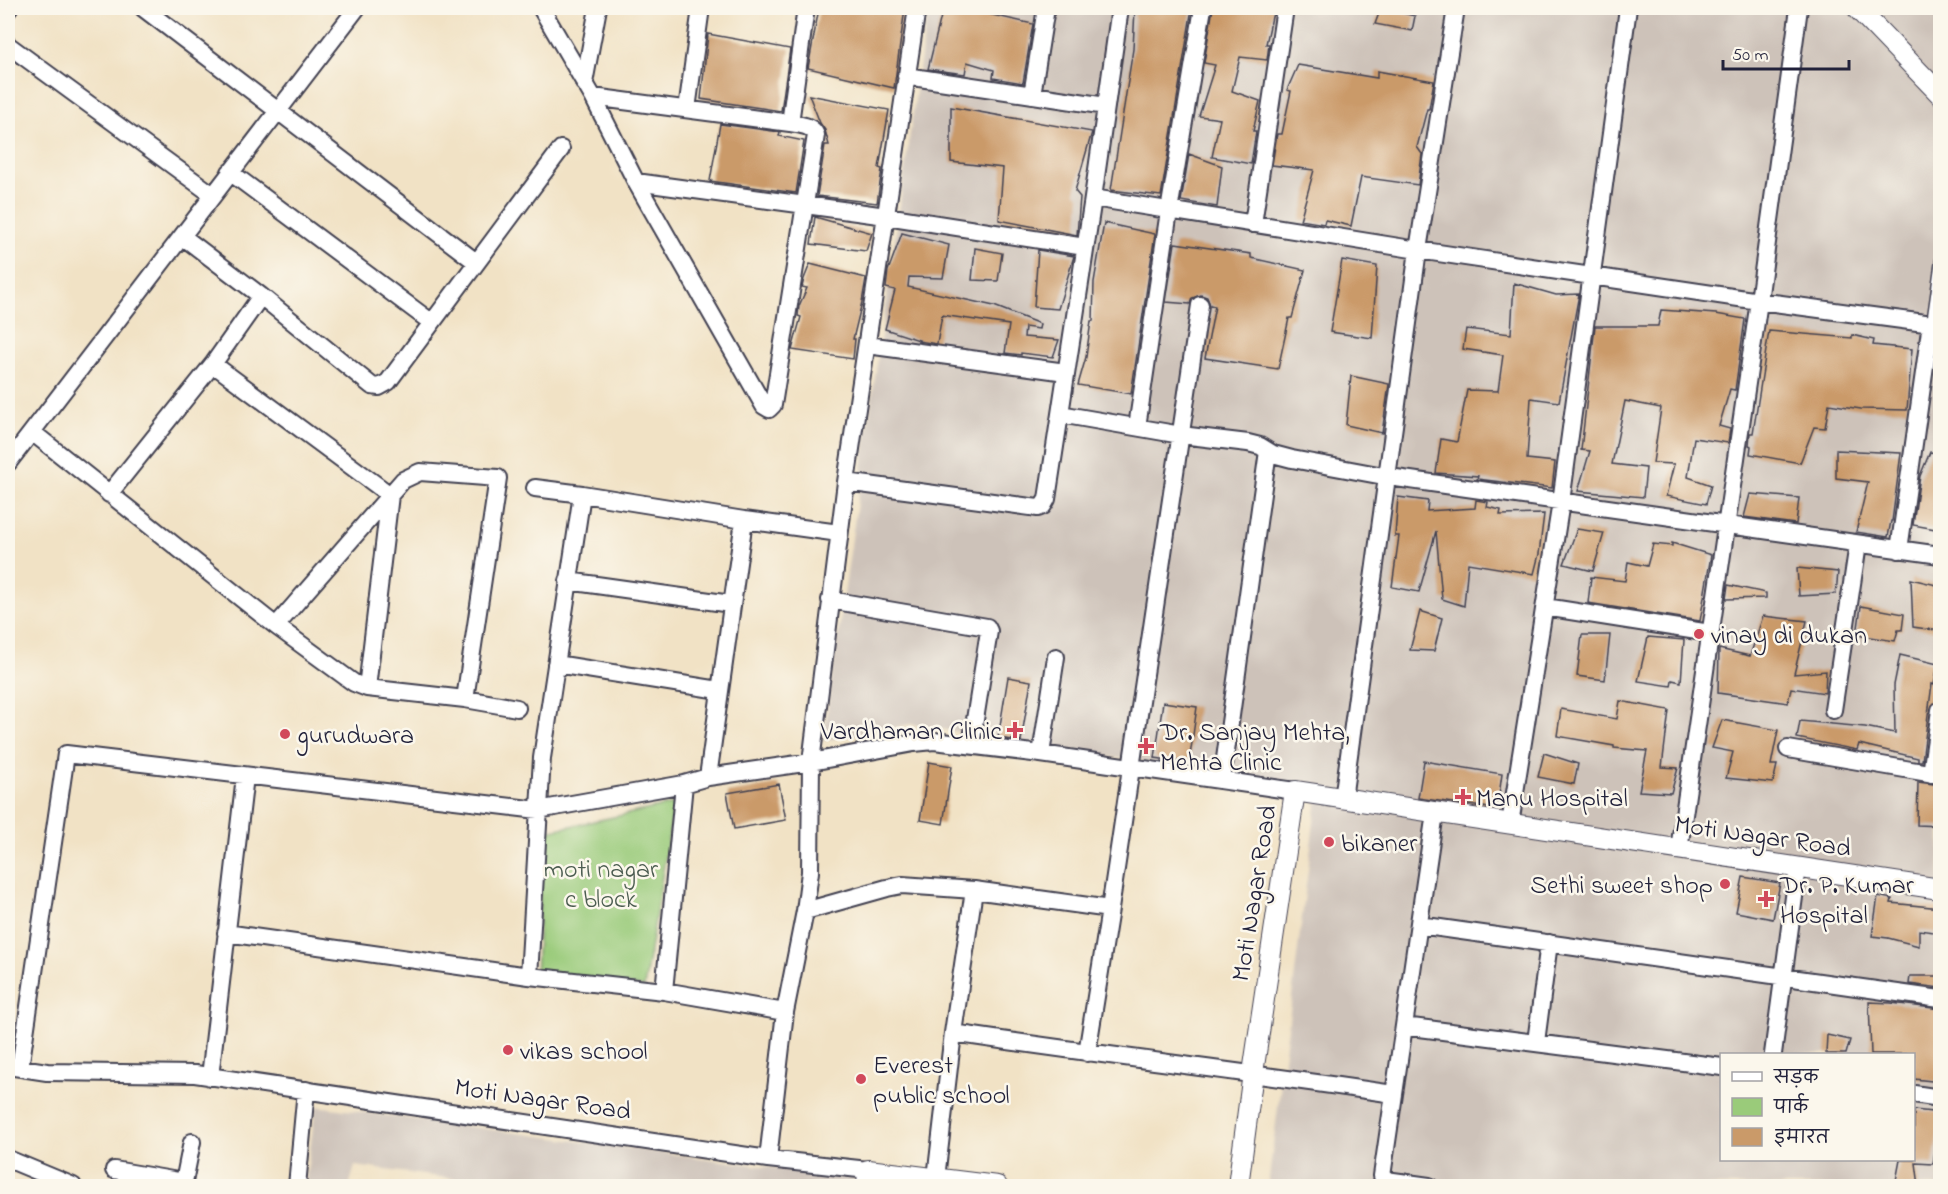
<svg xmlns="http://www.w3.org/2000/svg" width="1948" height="1194" font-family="'Indie Flower','Playpen Sans Deva',sans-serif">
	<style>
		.industrial { fill: #cdc2b9; fill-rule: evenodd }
		.green { fill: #9acb7a; stroke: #5e765a; stroke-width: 1.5 }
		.building { fill: #ca9a69 }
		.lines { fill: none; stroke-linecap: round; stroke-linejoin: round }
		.service-casing { stroke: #413f50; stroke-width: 11 }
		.minor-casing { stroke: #413f50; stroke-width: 20 }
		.tertiary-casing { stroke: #413f50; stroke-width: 22 }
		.service { stroke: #fff; stroke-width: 8 }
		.minor { stroke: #fff; stroke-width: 16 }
		.tertiary { stroke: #fff; stroke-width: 20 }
		.poi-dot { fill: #d1495b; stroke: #fbf7ec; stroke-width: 2 }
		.labels { text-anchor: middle; stroke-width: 5; stroke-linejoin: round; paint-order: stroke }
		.poi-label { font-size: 26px; fill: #22223b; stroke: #fbf7ec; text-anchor: start }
		.street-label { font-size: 26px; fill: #22223b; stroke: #fbf7ec }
		.park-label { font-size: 26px; fill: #4c5d51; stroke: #fbf7ec }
	</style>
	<rect width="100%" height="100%" fill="#fbf7ec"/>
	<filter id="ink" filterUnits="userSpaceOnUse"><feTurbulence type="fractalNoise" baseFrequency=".0167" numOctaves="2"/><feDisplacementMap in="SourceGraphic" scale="12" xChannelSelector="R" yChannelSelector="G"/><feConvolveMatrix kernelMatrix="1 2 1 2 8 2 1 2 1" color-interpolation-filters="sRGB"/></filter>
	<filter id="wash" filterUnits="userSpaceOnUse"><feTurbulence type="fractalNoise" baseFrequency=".008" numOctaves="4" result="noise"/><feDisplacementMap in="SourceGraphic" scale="24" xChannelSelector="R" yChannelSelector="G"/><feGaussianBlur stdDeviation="1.35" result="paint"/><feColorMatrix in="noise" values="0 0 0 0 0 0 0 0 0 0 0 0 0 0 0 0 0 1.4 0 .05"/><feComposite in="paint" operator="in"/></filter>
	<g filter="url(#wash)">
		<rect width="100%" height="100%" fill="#f1e2c5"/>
		<path class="industrial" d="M928 8H1940V1186H1268L1318 791 911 724 823 741ZM1722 1054H1914V1160H1722Z
			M316 1106 910 1186H509L355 1166 349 1186H305Z"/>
		<path class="green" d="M674 804 644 987 536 976 543 832Z"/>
		<g id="blocks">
			<path class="building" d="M819 8H905L894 88 808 68Z
				M943 8H984L983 13 1033 24 1023 83 993 78 994 70 967 62 965 74 928 69Z
				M1135 8H1192L1161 196 1111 190 1133 49Z
				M1213 8H1274L1266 44H1269L1267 60 1240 57 1232 91 1260 101 1253 131H1256L1251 164 1212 157 1220 119 1199 116 1215 65 1204 63Z
				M1381 8 1415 16 1412 31 1375 24Z
				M708 34 790 49 781 111 701 99Z
				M1298 65 1377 78V71L1434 81 1429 109H1427L1417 147 1422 154 1418 185 1361 177 1351 226 1325 220 1324 224 1300 220 1314 170 1272 165 1277 134H1282L1291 91 1287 90Z
				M809 95 889 110 879 168 882 169 877 203 817 196 825 145H829L825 130 820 123Z
				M951 107 1092 132 1075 191 1080 197 1077 235 999 220 1003 168 951 162Z
				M720 124 780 132 779 136 804 141 796 193 710 181Z
				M1189 154 1222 166 1217 207 1181 201Z
				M815 217 872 233 866 251 811 244Z
				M1104 223 1155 234 1131 394 1078 385 1086 357 1091 321H1093L1094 282Z
				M902 233 949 245 943 278 909 277 908 287 994 306 1040 324 1039 329 1025 327 1024 337 1059 340 1053 357 1021 353V355L1005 353 1009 325 942 315 937 344 918 341 919 340 885 329 895 290 886 288 888 271Z
				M1175 243 1251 254V258L1305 270 1292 318H1289L1278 369 1205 358 1215 306 1210 305 1207 297 1201 295 1192 298 1190 304 1166 302Z
				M975 248 1002 253 998 281 972 280Z
				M1038 250 1074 256 1058 309 1034 307Z
				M1342 260 1377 266 1372 338 1330 332Z
				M810 264 866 278 862 302 853 339H855L853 359 792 350 801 317 798 316 799 306 807 288 802 287 804 279Z
				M1514 283 1556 295 1579 294 1559 402 1531 398 1527 459 1555 462 1552 488 1477 479 1478 476 1436 473 1441 439 1457 442 1467 390 1498 391 1503 355 1463 349 1466 329 1511 334Z
				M1661 310 1716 314 1745 319 1735 390 1730 389 1719 426 1730 429 1728 443 1694 438 1688 477 1711 485 1706 504 1666 496 1674 464 1653 463 1661 408 1625 401 1612 464 1646 468 1643 497 1578 491 1590 451 1581 450 1595 326H1658Z
				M1769 331 1852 338V335L1874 340 1873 345 1912 349 1907 410 1861 409 1829 404 1825 428 1814 427 1800 463 1750 454 1751 446 1749 445 1750 433H1753Z
				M1351 376 1389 384 1382 433 1346 425Z
				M1836 450 1901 453 1892 521H1891L1888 537 1856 532 1868 482 1836 478Z
				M1930 452 1941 454V530L1913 525 1920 476Z
				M1750 494 1799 498 1796 524 1744 517Z
				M1398 497 1428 501 1427 511 1475 508 1476 500 1488 502 1487 507 1501 510 1500 515 1544 514 1539 554 1534 574 1468 563 1464 606 1442 599 1436 531 1419 592 1392 587 1399 536H1395Z
				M1577 529 1604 533 1593 571 1564 564Z
				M1672 543 1711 555 1700 621 1588 603 1591 577 1625 581 1628 562 1647 566 1653 544 1672 546Z
				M1797 568 1838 572 1836 594 1799 596Z
				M1911 579 1941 586V631L1913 627Z
				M1728 585 1766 593V598L1726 599Z
				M1861 606 1904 614 1902 630H1898L1895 641 1857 635Z
				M1420 611 1442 618 1434 651 1410 650Z
				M1763 616 1807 621 1794 674 1826 671 1825 693 1791 688 1788 703 1718 693 1719 649 1750 656Z
				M1582 635H1610L1605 680 1577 676Z
				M1648 637 1684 640 1681 682 1672 680 1671 686 1638 681Z
				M1900 655 1938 664 1934 685 1932 684 1922 761H1918V758L1859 744 1857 750 1797 738 1800 721 1865 727 1895 733 1894 685Z
				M1008 677 1031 681 1021 741 998 738Z
				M1620 701 1669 710 1662 767 1678 768 1671 793 1639 791 1647 751 1614 748V746L1557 736 1561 709 1617 719Z
				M1163 702 1197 707 1189 763 1155 758Z
				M1722 720 1778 730 1771 765H1777L1773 783 1726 778 1733 752 1712 748Z
				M1544 753 1578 764 1574 784 1538 777Z
				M1424 761 1502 774 1497 809 1418 798Z
				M929 762 952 766 943 824 920 820Z
				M1918 782 1941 785V826L1917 825Z
				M779 784 786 820 734 829 727 793Z
				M1743 877 1780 883 1773 919 1736 912Z
				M1878 896 1892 899 1891 903 1941 908V933L1919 930V946L1888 938 1872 936Z
				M1910 976H1941V988L1909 984Z
				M1869 1002 1891 1003 1941 1009V1082L1914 1079V1054H1871Z
				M1827 1035 1850 1040 1846 1054H1826Z
				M1914 1110 1941 1113 1933 1164 1916 1163 1919 1186H1895L1900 1160H1914Z"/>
		</g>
	</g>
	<g filter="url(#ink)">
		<use href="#blocks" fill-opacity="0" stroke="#413f50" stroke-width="1.5"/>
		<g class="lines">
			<g class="service-casing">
				<path id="service" d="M1931 323 1940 260"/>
			</g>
			<g class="minor-casing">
				<path id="minor" d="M143 8 476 262
					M541 8 593 97 636 182 764 406 769 409 773 405 816 135C812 125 800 125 790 123L593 97
					M8 10 9 8
					M8 45 213 195
					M906 76 1106 106
					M584 83 598 8
					M1032 95 1046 8
					M687 109 701 8
					M790 123 806 8
					M230 172 431 322
					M636 182 886 216 1085 247
					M1093 198 1120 8
					M1253 224 1285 8
					M182 236 261 296 372 386 379 387 388 382 561 149
					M867 345 1066 372
					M213 364 390 495 367 688
					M1060 414 1181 435 1248 443 1260 446 1273 454 1292 459 1389 477 1940 555
					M1137 427 1169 211 1203 8
					M32 432 276 626 354 683 367 688 465 699 517 708
					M8 463 357 8
					M846 482 917 8
					M109 494 213 364 261 296
					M582 494 744 520 839 533
					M1899 550 1931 323
					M568 581 731 604
					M830 600 987 627 989 631 971 745
					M1545 607 1710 633
					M276 626 403 480 420 472 498 478 465 699
					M556 664 719 690
					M1833 710 1858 544
					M1788 749 1940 775
					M1041 754 1056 657
					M1931 774 1940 710
					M708 777 744 520
					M1222 780 1268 451
					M1343 799 1418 250 1456 8
					M1435 813 1404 1026 1722 1067
					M1510 824 1561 502 1628 8
					M1679 849 1759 301 1799 8
					M805 911 887 888 902 885 974 890
					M1419 925 1940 999
					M226 933 529 976 664 991 785 1012
					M529 976 542 758 582 494 535 488
					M664 991 684 784
					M1404 1026 1382 1176 1386 1180 1429 1186
					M953 1033C1099 1055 1246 1072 1393 1094
					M1536 1042 1549 943
					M1087 1053 1110 909
					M1773 1054 1798 867
					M8 1066 47 1072 195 1074 768 1159 868 1170
					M20 1068 66 754 538 810 684 784 708 777 811 762 914 743 934 741 1041 754 1295 791
					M210 1077 245 776
					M1914 1094 1940 1098
					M8 1159 73 1186
					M768 1159 785 1012 805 911 810 872 811 762 846 482 1038 508 1043 506 1047 499 1093 198 1418 250 1759 301 1940 325
					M114 1170 184 1182 183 1186
					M936 1178 953 1033 974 890 1110 909 1200 305
					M184 1182 192 1142
					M297 1186 306 1090"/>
			</g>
			<g class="tertiary-casing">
				<path id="tertiary" d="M1857 8 1940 94
					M867 1186 868 1170 997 1186
					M1238 1186 1253 1073 1295 791 1940 889"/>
			</g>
			<use href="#service" class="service"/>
			<use href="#minor" class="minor"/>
			<use href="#tertiary" class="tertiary"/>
		</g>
	</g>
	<g class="poi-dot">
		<circle cx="1699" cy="634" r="6"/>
		<path d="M1012 721h6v6h6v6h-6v6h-6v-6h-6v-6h6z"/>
		<circle cx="285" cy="734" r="6"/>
		<path d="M1143 737h6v6h6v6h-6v6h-6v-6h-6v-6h6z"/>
		<path d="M1460 788h6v6h6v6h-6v6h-6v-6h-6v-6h6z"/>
		<circle cx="1329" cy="842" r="6"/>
		<circle cx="1725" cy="884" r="6"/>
		<path d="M1763 890h6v6h6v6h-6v6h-6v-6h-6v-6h6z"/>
		<circle cx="508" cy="1050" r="6"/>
		<circle cx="861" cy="1079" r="6"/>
	</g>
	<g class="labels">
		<g class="poi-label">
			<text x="1711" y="643">vinay di dukan</text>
			<text x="1002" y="739" text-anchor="end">Vardhaman Clinic</text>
			<text x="1160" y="740">Dr. Sanjay Mehta,<tspan x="1160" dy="30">Mehta Clinic</tspan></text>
			<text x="297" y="743">gurudwara</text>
			<text x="1476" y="806">Manu Hospital</text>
			<text x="1341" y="851">bikaner</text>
			<text x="1713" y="893" text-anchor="end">Sethi sweet shop</text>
			<text x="1780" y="893">Dr. P. Kumar<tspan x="1780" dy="30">Hospital</tspan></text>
			<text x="520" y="1059">vikas school</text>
			<text x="873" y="1073">Everest<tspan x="873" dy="30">public school</tspan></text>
		</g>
		<g class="street-label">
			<text transform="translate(1763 835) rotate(8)" y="9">Moti Nagar Road</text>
			<text transform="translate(1253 893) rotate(-81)" y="9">Moti Nagar Road</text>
			<text transform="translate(543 1098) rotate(8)" y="9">Moti Nagar Road</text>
		</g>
		<g class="park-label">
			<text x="601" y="877">moti nagar<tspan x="601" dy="30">c block</tspan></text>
		</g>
	</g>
	<rect width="1948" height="1194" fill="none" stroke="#fbf7ec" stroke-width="30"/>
	<rect x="1720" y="1053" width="195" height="108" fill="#fbf7ec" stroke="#a4a2a5" stroke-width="1.5"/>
	<rect x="1732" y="1072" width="30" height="9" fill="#ffffff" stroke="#a4a2a5" stroke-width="1.5"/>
	<text x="1774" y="1083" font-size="18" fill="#22223b">सड़क</text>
	<rect x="1732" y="1098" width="30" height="18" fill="#9acb7a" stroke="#a4a2a5" stroke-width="1.5"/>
	<text x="1774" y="1113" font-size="18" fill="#22223b">पार्क</text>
	<rect x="1732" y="1128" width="30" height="18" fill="#ca9a69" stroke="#a4a2a5" stroke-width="1.5"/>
	<text x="1774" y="1143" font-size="18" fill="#22223b">इमारत</text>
	<path d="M1723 60v9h126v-9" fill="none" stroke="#22223b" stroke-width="3"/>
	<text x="1732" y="60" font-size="18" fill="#22223b" stroke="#fbf7ec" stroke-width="4.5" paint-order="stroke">50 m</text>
</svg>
